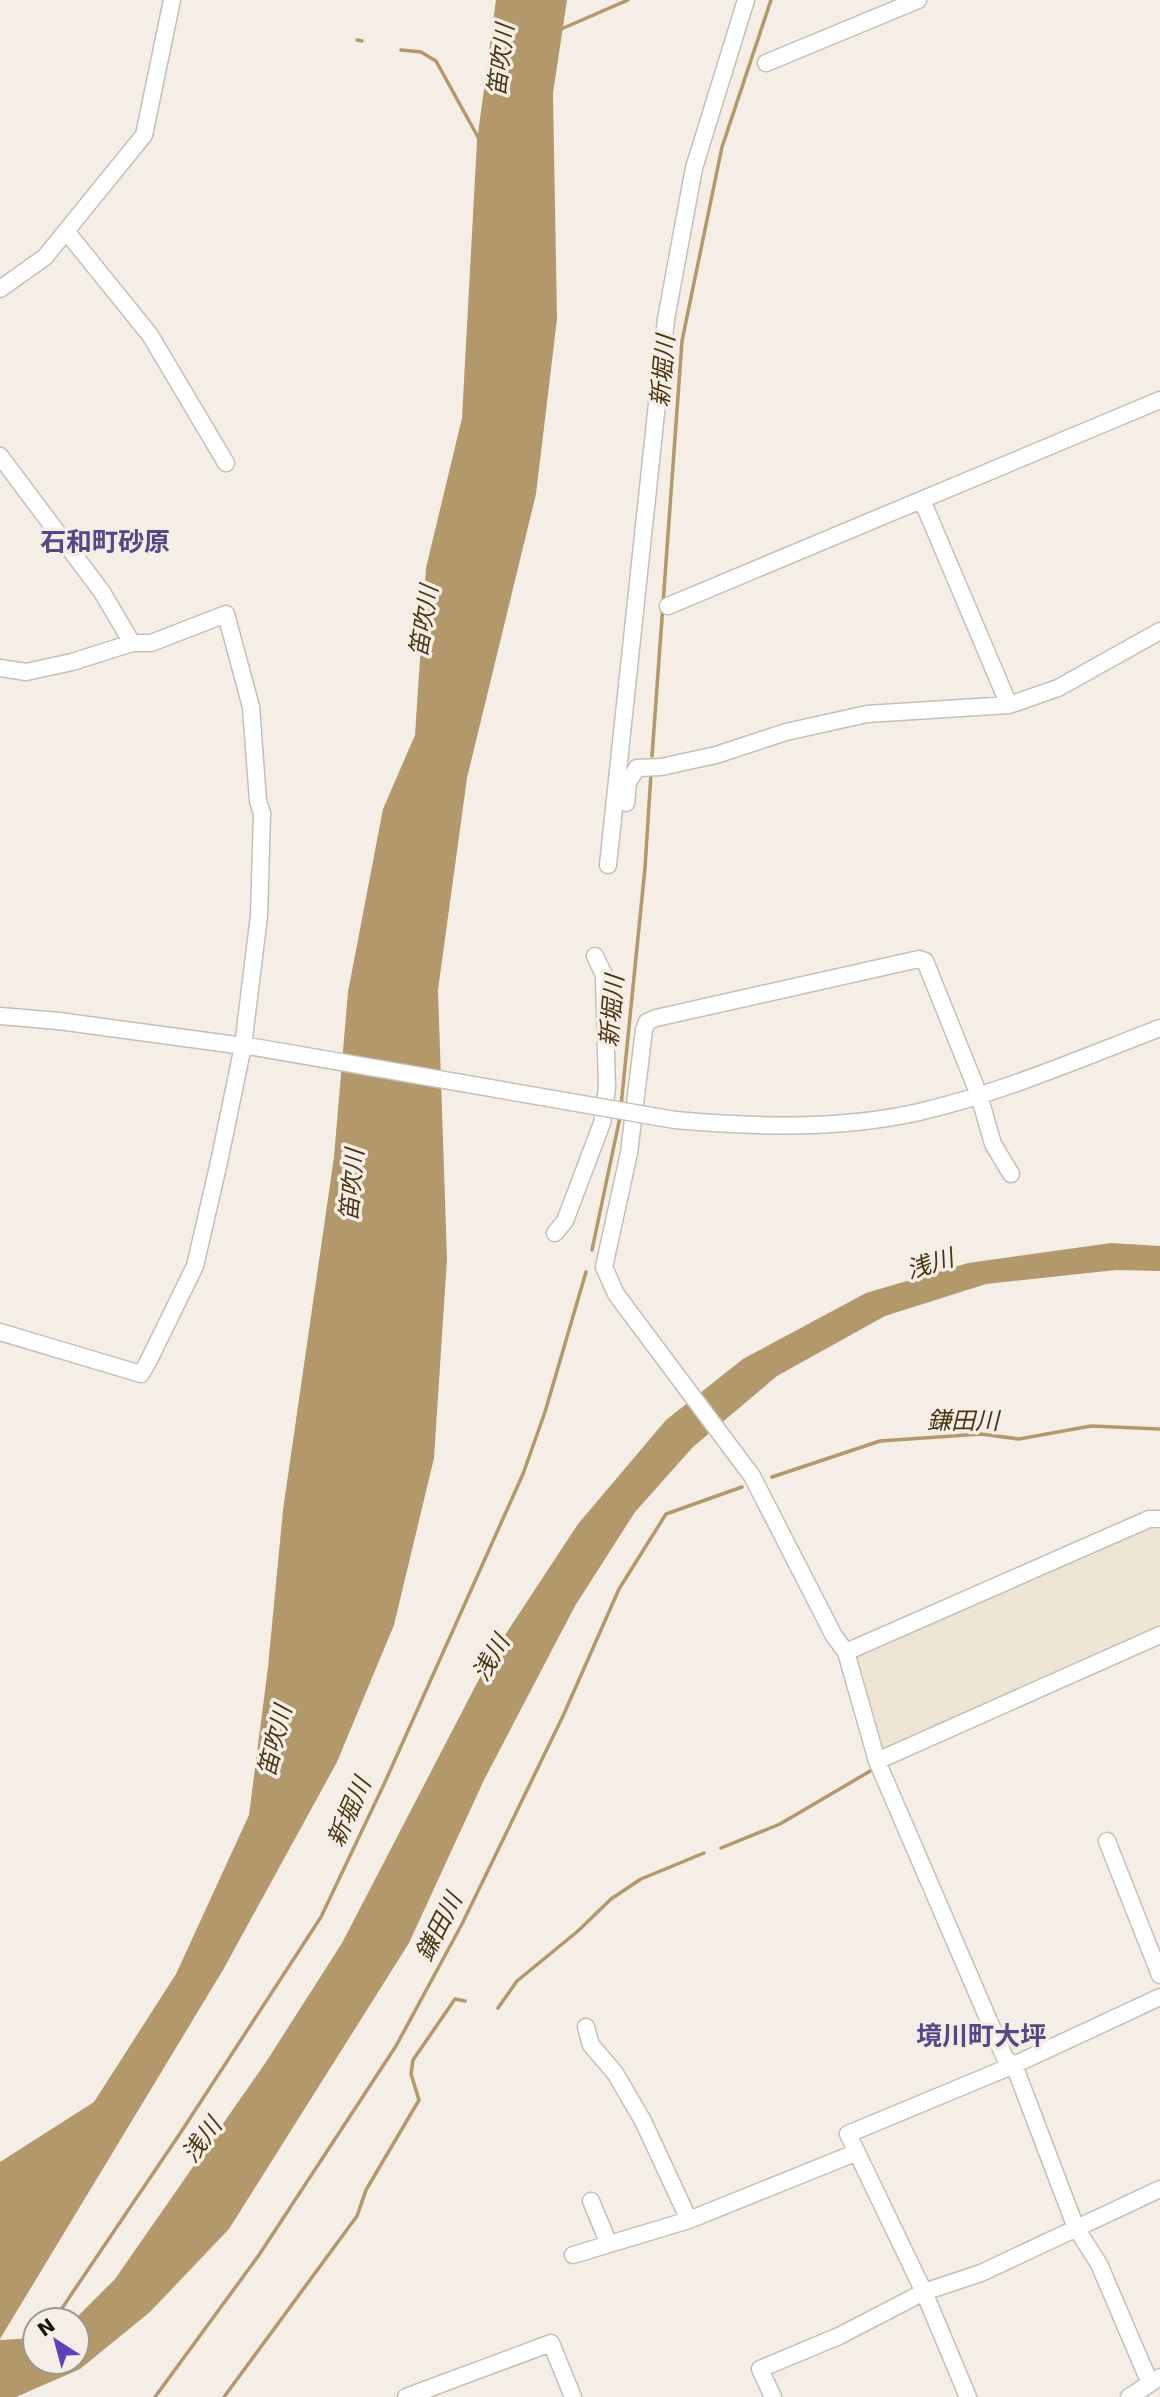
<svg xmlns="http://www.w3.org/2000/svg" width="1160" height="2397" font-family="'DejaVu Sans','Noto Sans JP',sans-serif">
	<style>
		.built { fill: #ede4d4 }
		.water { fill: #b2986b }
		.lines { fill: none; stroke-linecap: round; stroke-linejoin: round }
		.stream { stroke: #b2986b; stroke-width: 3.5 }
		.minor-casing { stroke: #c5c0b7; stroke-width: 19 }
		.minor { stroke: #fff; stroke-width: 16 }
		.minor-bridge-casing { stroke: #c5c0b7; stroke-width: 19; stroke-linecap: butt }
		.minor-bridge { stroke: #fff; stroke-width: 16 }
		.labels { text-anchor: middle; stroke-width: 7; stroke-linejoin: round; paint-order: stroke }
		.water-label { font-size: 24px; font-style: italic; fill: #4a3711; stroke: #f4eee6 }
		.quarter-label { font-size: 26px; font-weight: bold; fill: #544886; stroke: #f4eee6 }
	</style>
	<rect width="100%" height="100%" fill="#f4eee6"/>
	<path class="built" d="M1151 1527 1160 1530V1630L883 1750 853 1659Z"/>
	<path class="water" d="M496 0H567L553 93 557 319 536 494 467 778 438 990 447 1259 434 1458 394 1625 337 1762 223 1970 0 2339V2162L94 2102 176 1974 249 1815 268 1667 283 1510 334 1157 348 992 383 809 415 735 426 568 462 418 477 141Z
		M1111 1243 1160 1246V1271L1116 1270 986 1284 885 1316 777 1376 693 1447 635 1512 575 1606 484 1780 409 1943 229 2229 150 2312 80 2369 16 2397H0V2340L35 2338V2362H77V2320H74L115 2279 266 2062 342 1943 490 1658 578 1524 666 1420 743 1359 866 1293 968 1263Z"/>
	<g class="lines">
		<path class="stream" d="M559 30 628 0
			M357 40 362 41
			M401 50 421 52 436 61 479 139
			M652 756 682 341 722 147 771 0
			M621 1106 645 868 651 773
			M592 1250 620 1117
			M772 1477 880 1441 981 1434 1019 1439 1091 1426 1160 1429
			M721 1848 780 1824 872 1770
			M498 2008 517 1981 578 1931 611 1899 641 1879 704 1853
			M54 2320 181 2132 321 1917 385 1782 523 1474 545 1412 586 1272
			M155 2397 259 2255 396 2046 462 1924 563 1716 619 1589 666 1514 742 1487
			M224 2397 357 2216 366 2190 419 2100 411 2074 413 2060 455 1999 465 2001"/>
		<g class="minor-casing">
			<path id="minor" d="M766 63 918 0
				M66 231 150 335 226 463
				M0 289 45 257 144 135 172 0
				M0 456 102 592 132 643
				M922 500 1009 705
				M668 606 1160 400
				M0 668 26 672 72 662 132 643H151L226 614 251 707 258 801 262 813 259 916 243 1046 219 1162 195 1266 149 1360 141 1374 0 1332
				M626 803 628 782 637 768 661 767 716 755 786 732 867 714 1009 705 1058 688 1160 631
				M608 865 666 319 694 168 746 0
				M0 1016 59 1021 251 1047
				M675 1120C756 1127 839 1130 919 1112 1001 1093 1082 1058 1160 1028
				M1011 1174 993 1144 979 1095 925 961 919 959 656 1018 647 1022 644 1030 629 1153 604 1267 616 1294 752 1476 834 1636 846 1652 1149 1519H1160
				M555 1233 565 1221 602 1123 607 1088 604 975 595 956
				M846 1652 877 1761 1005 2058 1014 2065 1076 2228 1099 2264 1149 2381
				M877 1761 1160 1635
				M1107 1841 1160 1975
				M586 2027 591 2045 615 2073 643 2121 689 2220
				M591 2201 609 2244
				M573 2255 689 2220 855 2153
				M406 2397 551 2343 573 2397
				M773 2397 760 2369 839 2336 924 2292 981 2273 1160 2189
				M968 2397 924 2292 848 2134 1014 2065 1160 1997
				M1129 2397 1160 2377"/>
		</g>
		<use href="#minor" class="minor"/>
		<g class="minor-bridge-casing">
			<path id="minor-bridge" d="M254 1047 675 1120"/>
		</g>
		<use href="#minor-bridge" class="minor-bridge"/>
	</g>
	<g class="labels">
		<g class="water-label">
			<text transform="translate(501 60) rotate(-83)" y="8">笛吹川</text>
			<text transform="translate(663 371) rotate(-85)" y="8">新堀川</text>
			<text transform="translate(424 621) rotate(-81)" y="8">笛吹川</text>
			<text transform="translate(612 1011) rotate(-85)" y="8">新堀川</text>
			<text transform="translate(352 1185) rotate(-85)" y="8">笛吹川</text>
			<text transform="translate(930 1264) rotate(-17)" y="8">浅川</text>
			<text x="963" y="1429">鎌田川</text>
			<text transform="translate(491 1658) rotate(-60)" y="8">浅川</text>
			<text transform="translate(275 1741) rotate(-76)" y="8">笛吹川</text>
			<text transform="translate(349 1812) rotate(-66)" y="8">新堀川</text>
			<text transform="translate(439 1927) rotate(-63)" y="8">鎌田川</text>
			<text transform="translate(202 2140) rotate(-54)" y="8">浅川</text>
		</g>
		<g class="quarter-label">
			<text x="105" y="551">石和町砂原</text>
			<text x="981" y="2045">境川町大坪</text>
		</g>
	</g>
	<g transform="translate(56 2341) rotate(324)"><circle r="33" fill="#f4eee6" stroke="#9b9791" stroke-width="2"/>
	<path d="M0-5L12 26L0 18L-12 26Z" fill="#6140b8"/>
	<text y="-10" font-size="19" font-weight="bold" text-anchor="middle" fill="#151411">N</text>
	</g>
</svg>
